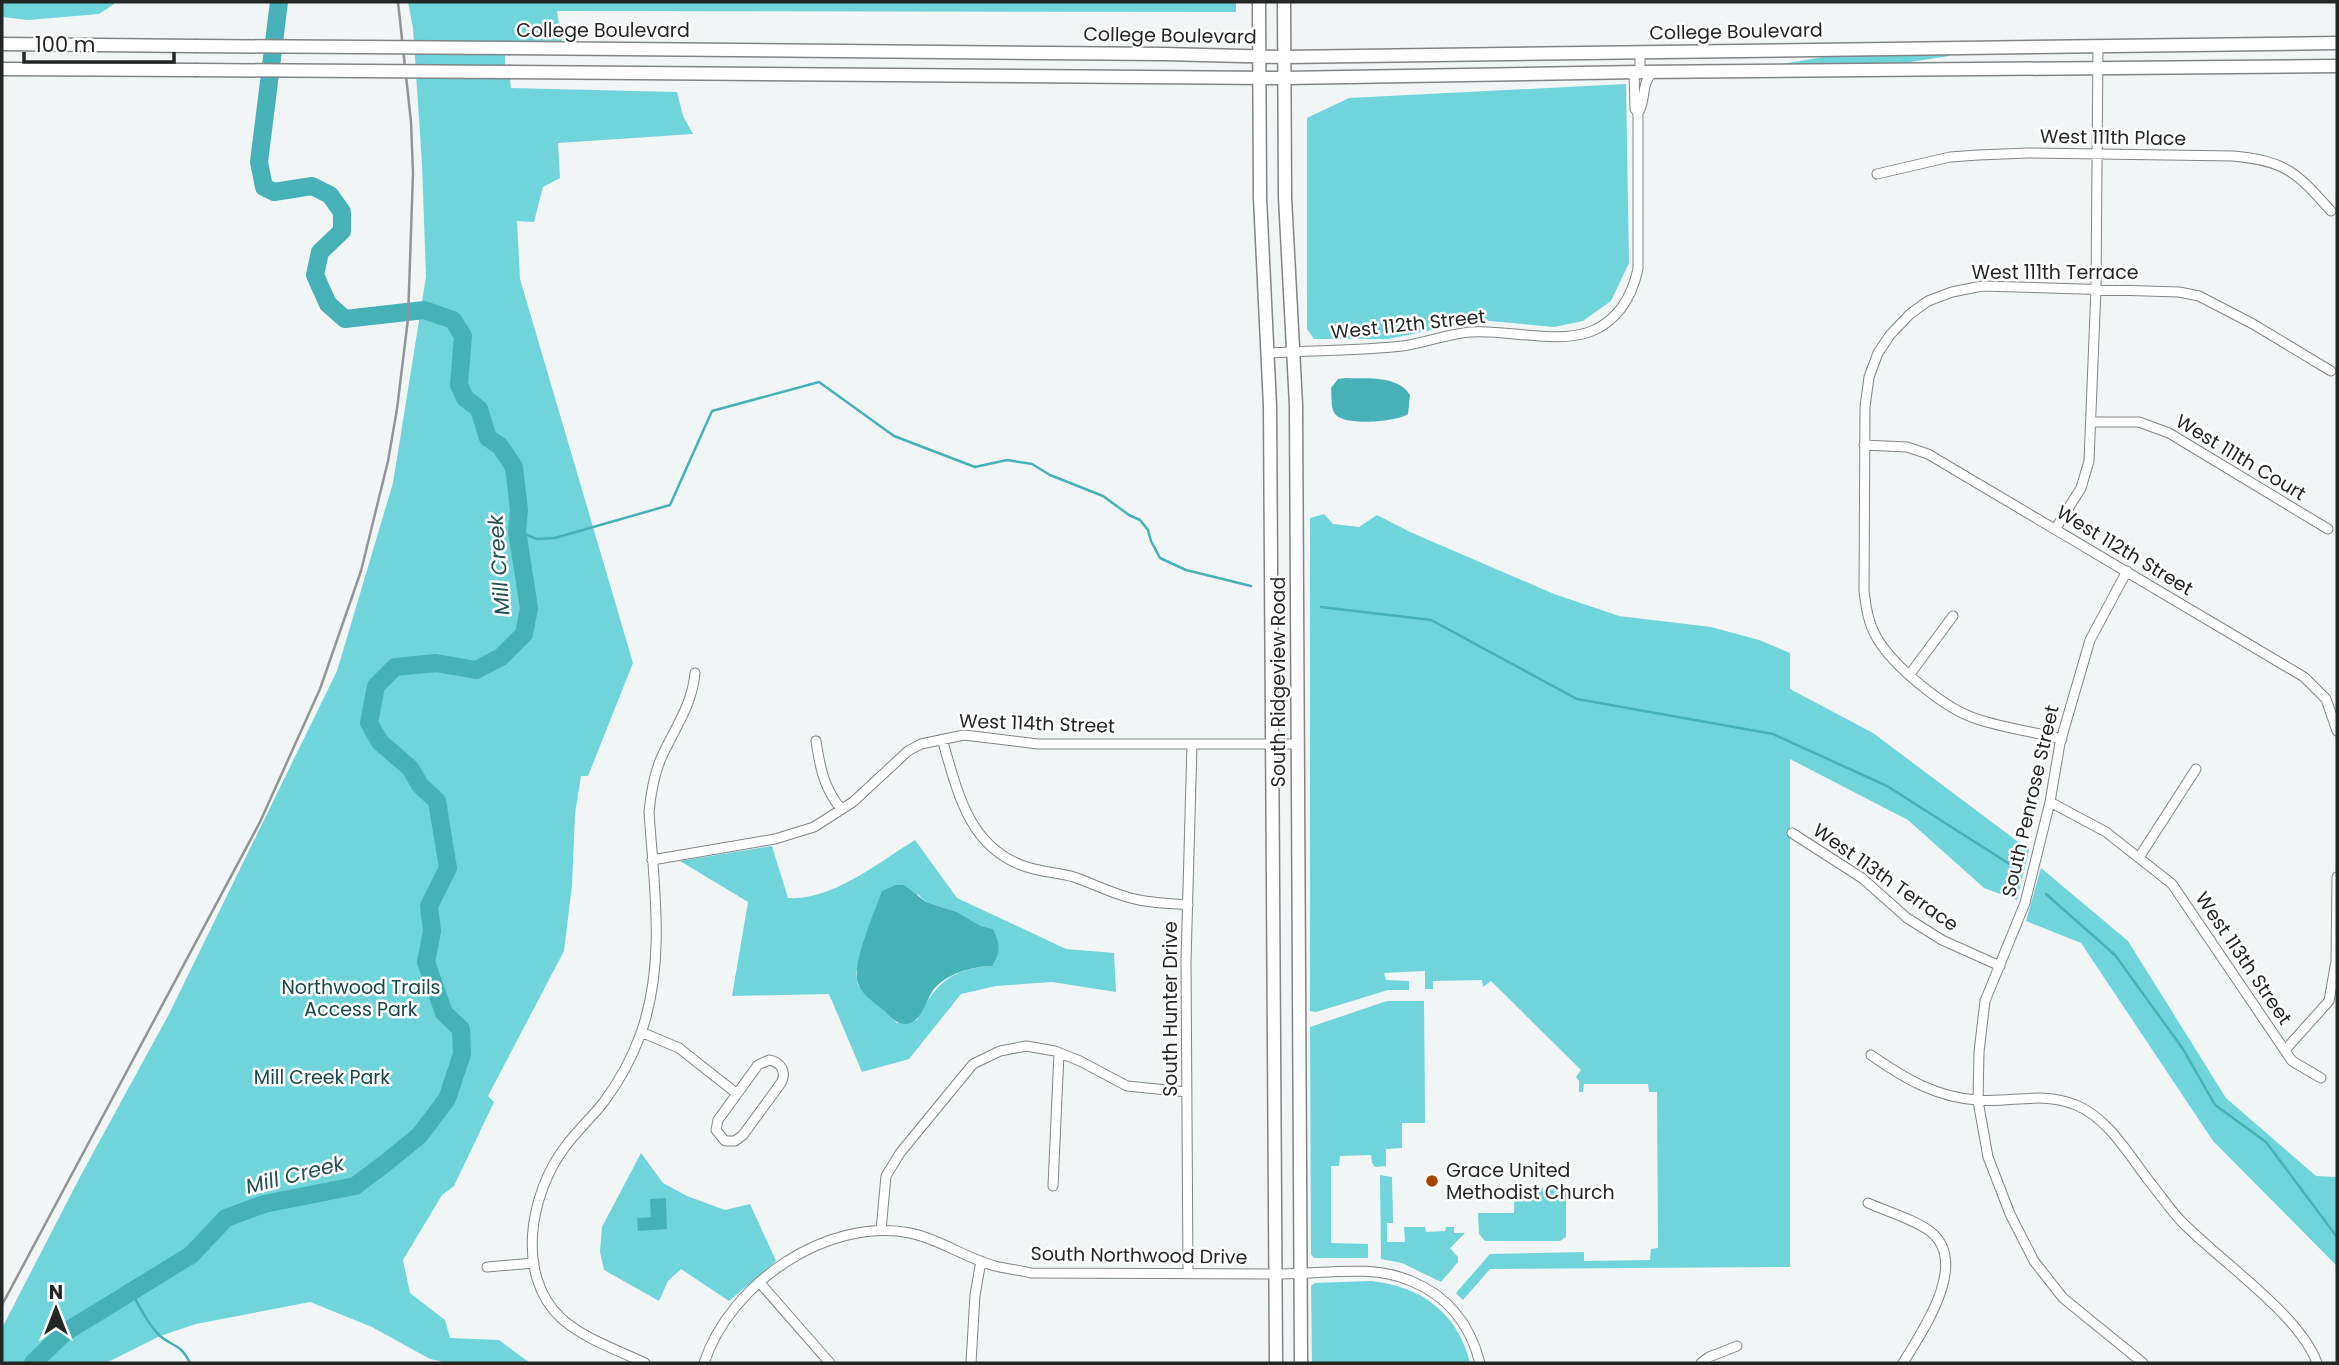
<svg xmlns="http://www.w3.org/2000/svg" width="2339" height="1365" font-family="Poppins,sans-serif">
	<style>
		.green { fill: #6fd5db; fill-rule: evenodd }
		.water { fill: #46b1b7 }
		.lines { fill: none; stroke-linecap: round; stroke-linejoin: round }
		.stream { stroke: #46b1b7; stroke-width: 2.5 }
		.river { stroke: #46b1b7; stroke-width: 18 }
		.street-casing { stroke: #818585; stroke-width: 11 }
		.secondary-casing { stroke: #818585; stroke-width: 15 }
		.street { stroke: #fff; stroke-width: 9 }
		.secondary { stroke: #fff; stroke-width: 12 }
		.rail { stroke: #929595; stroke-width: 2.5 }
		.secondary-bridge-casing { stroke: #818585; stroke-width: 15; stroke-linecap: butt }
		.secondary-bridge { stroke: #fff; stroke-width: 12 }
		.poi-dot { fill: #a54400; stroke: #fff; stroke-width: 2.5 }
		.labels { text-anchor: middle; stroke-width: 5; stroke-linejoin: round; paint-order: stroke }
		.street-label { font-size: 19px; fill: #242525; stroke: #fff }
		.park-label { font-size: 19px; fill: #174749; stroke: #fff }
		.poi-label { font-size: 19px; fill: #242525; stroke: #fff; text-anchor: start }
		.water-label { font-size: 21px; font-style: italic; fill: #225053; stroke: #fff }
	</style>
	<rect width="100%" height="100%" fill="#f1f5f5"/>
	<path class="green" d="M2 2H117L99 14 28 20 2 17Z
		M408 2H1236V12L557 11 563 49H505V78L510 79 511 88 677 92 683 116 693 134 558 143 560 178 543 187 534 222 517 221 520 279 633 663 588 776H581L575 814 572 885 564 951 488 1096 494 1102 454 1186 442 1195 403 1260 410 1293 445 1320 450 1338 499 1340 530 1363H449L430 1359 372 1327 310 1302 196 1324 160 1336 106 1363H2V1328L81 1175 169 1014 337 671 393 483 426 277 422 164 413 28Z
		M1949 54V56L1885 66 1776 65 1835 55Z
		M1626 84 1629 263 1611 301 1583 321 1554 327 1480 320 1388 339H1314L1307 329V118L1349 98Z
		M1324 514 1333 524 1359 527 1377 515 1410 532 1554 594 1619 616 1711 627 1759 640 1790 653V689L1873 733 2029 850 2017 900 1984 888 1908 820 1790 759V1267L1490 1269 1463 1300 1456 1293 1490 1254 1584 1252V1261L1650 1260 1651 1249 1658 1248 1657 1092H1649L1648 1084H1584L1583 1092H1579V1081L1576 1077 1581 1070 1491 981 1483 987 1482 980 1433 981V989H1425V971L1384 973 1386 980 1409 981V990H1388L1316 1012 1310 1011V518Z
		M915 840 957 898 1066 949 1114 953 1116 992 1052 982 996 986 961 994 909 1059 862 1072 829 994 732 996 748 902 680 861 772 846 788 898C832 901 879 862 915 840ZM918 894 926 902 957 912 981 926 992 929V966C951 968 934 985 917 1020L897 1023 864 992 858 985 856 973 866 933Z
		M2041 868 2128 941 2226 1098 2316 1176 2337 1177V1266L2213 1141 2081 943 2026 921Z
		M1387 1001H1424L1425 1123H1402V1148L1386 1149V1166L1375 1167 1372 1163 1371 1155 1340 1156 1339 1166H1331V1243L1368 1244V1258H1314L1311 1254 1310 1027Z
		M641 1153 663 1183 687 1196 725 1210 750 1204 776 1261 729 1301 681 1269 668 1281 659 1301 604 1270 600 1252 602 1227Z
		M1380 1175 1392 1177 1393 1223H1387V1242H1405L1404 1227H1425L1426 1232 1445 1231 1446 1227H1454V1233H1465L1450 1248 1458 1257V1262L1441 1282 1402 1263 1381 1259Z
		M1515 1181 1523 1189 1562 1188 1566 1191V1237L1560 1241H1485L1479 1234 1478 1213H1514Z
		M1371 1281C1421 1286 1458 1313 1470 1363H1312L1311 1286 1315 1283Z"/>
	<path class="water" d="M1346 378C1366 379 1398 375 1410 395L1408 414C1396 422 1346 426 1336 415 1330 409 1332 396 1331 388L1338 379Z
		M896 885H904L926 902 957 912 981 926 993 929C1000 944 1001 952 992 966 971 967 948 973 934 989 926 999 923 1019 910 1023 898 1027 891 1017 883 1010 875 1003 861 994 858 983 851 964 875 911 882 891Z
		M666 1198 667 1229 638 1231 637 1218 651 1217 650 1199Z"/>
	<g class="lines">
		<path class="stream" d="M517 531 537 539 555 538 670 505 712 411 819 382 894 436 975 467 1007 460 1032 464 1050 475 1103 496 1129 515 1140 520 1148 530 1151 541 1160 558 1186 570 1251 586
			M1321 607 1431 620 1577 699 1773 734 1887 786 2011 865
			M2046 894 2115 955 2183 1049 2215 1105 2266 1142 2337 1237
			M131 1291C139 1306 146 1321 158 1334 171 1347 180 1342 190 1363"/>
		<path class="river" d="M33 1363 64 1333 191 1255 226 1218 264 1204 355 1186 383 1165 419 1136 447 1099 462 1054 461 1029 444 1013 426 962 432 931 429 906 448 868 437 801 420 785 410 768 380 742 369 723 376 686 395 667 436 663 476 670 501 657 524 634 529 608 517 531 519 510 514 467 500 446 488 438 479 409 465 398 459 385 463 336 453 320 424 310 345 319 328 304 315 275 320 252 342 231V212L330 195 312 186 274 192 264 187 259 162 279 2"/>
		<g class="street-casing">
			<path id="street" d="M1640 52V72
				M1634 72 1635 109 1638 113
				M1877 174 1950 157 1978 155 2028 153 2233 156C2286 161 2296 172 2331 211
				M1269 353C1313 350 1358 351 1402 346 1425 343 1447 334 1470 332 1508 329 1557 345 1592 331 1618 320 1632 296 1638 269V113C1647 99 1640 84 1653 72
				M2091 422H2139L2169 433 2328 529
				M1864 445 1907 447 1928 454 2304 677 2326 699 2337 731
				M2056 528 2081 488 2089 461 2096 288 2098 46
				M2127 571 2090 640 2060 743 2050 802 2025 903 1985 1001 1979 1052 1978 1101 1988 1157 2010 1214 2034 1261 2063 1298 2143 1363
				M1910 674 1953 616
				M942 739C957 789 967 844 1021 865 1038 872 1057 872 1074 877 1091 883 1107 891 1124 896 1144 903 1166 903 1188 905
				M2062 739C2034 732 2004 728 1977 719 1945 709 1893 666 1877 638 1868 623 1866 607 1864 591L1865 407 1869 377 1878 353 1890 335 1910 314 1928 301 1952 292 1982 286 2179 292 2199 296 2253 324 2331 371
				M816 741C820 768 824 788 841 809
				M2050 802 2106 832 2172 884 2292 1061 2321 1078
				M1792 833 1862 878 1907 918 1942 940 2000 966
				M2140 856 2196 769
				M652 860 775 839 814 827 853 802 908 751 921 744 964 735 1038 744H1298
				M641 1032 679 1048 736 1093
				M2285 1050 2329 1001 2336 961 2337 877
				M1871 1055C1904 1078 1935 1097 1977 1100 2012 1103 2041 1091 2076 1105 2108 1118 2129 1155 2149 1181 2160 1194 2170 1210 2182 1222 2220 1261 2300 1315 2317 1363
				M769 1060C781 1062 787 1072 781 1083L743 1135 735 1141H725L716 1130 718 1120 758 1065Z
				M1053 1186 1059 1053
				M1868 1203C1888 1212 1914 1219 1931 1232 1970 1264 1921 1333 1903 1363
				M881 1230 886 1176 900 1153 973 1064 1000 1051 1026 1046 1055 1051 1080 1061 1127 1086 1187 1092
				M487 1267 534 1263
				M1188 1273 1186 961 1192 744
				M760 1283 830 1363
				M645 1363C618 1350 584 1339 561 1318 515 1275 530 1193 565 1147 576 1132 591 1118 603 1103 619 1082 632 1058 641 1033 666 962 654 886 649 812 651 792 654 772 663 754 676 726 692 705 695 673
				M704 1363C730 1284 826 1217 910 1233 940 1239 965 1258 995 1266 1007 1269 1019 1270 1031 1273 1115 1273 1199 1274 1283 1274 1324 1274 1372 1264 1411 1281 1448 1296 1470 1324 1480 1363
				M971 1363 975 1295 981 1261
				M1701 1363 1709 1357 1737 1346"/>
		</g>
		<g class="secondary-casing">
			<path id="secondary" d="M1259 2 1260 198 1270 406 1276 1363
				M1284 2 1285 197 1296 405 1301 1363
				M2 44 195 46
				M510 48 1164 54 1284 57 2337 43
				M2 69 195 70
				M511 72 1285 78 1640 72 2337 66"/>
		</g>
		<use href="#street" class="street"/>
		<use href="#secondary" class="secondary"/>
		<path class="rail" d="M2 1305 260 822 320 689 361 571 388 461 397 409 408 319 413 173 411 122 398 2"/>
		<g class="secondary-bridge-casing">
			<path id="secondary-bridge" d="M195 46 510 48
				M195 70 511 72"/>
		</g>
		<use href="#secondary-bridge" class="secondary-bridge"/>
	</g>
	<circle class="poi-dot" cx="1432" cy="1181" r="7"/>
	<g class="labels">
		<g class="street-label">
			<text x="603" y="37">College Boulevard</text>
			<text transform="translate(1736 31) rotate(-1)" y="7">College Boulevard</text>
			<text transform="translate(1170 35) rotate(1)" y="7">College Boulevard</text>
			<text transform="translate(2113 137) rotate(1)" y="7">West 111th Place</text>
			<text x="2055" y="279">West 111th Terrace</text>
			<text transform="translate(1408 324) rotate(-6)" y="7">West 112th Street</text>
			<text transform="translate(2241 457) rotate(31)" y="7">West 111th Court</text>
			<text transform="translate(2125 550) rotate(31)" y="7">West 112th Street</text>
			<text transform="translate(1278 682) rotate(-90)" y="7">South Ridgeview Road</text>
			<text transform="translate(1037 723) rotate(2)" y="7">West 114th Street</text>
			<text transform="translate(2030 801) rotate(-77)" y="7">South Penrose Street</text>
			<text transform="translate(1886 877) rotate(35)" y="7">West 113th Terrace</text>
			<text transform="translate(2244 958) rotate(56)" y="7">West 113th Street</text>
			<text transform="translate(1170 1009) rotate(-90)" y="7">South Hunter Drive</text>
			<text transform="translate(1139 1255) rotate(1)" y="7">South Northwood Drive</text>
		</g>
		<g class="park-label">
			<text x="361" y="994">Northwood Trails<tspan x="361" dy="22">Access Park</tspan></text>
			<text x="322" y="1084">Mill Creek Park</text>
		</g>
		<g class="poi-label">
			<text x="1446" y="1177">Grace United<tspan x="1446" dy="22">Methodist Church</tspan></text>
		</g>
		<g class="water-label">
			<text transform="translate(499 565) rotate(-94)" y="7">Mill Creek</text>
			<text transform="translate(295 1175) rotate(-14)" y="7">Mill Creek</text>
		</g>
	</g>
	<rect width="2339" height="1365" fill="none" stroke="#242525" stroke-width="7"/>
	<g transform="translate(56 1309)" stroke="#ffffff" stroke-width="5" paint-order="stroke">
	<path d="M0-5L12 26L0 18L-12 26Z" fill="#242525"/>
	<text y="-10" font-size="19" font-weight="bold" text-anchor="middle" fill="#242525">N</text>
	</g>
	<path d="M24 52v10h150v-10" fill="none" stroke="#242525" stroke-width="3.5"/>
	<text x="35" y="52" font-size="21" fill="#242525" stroke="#ffffff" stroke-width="5" paint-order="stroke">100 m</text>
</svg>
